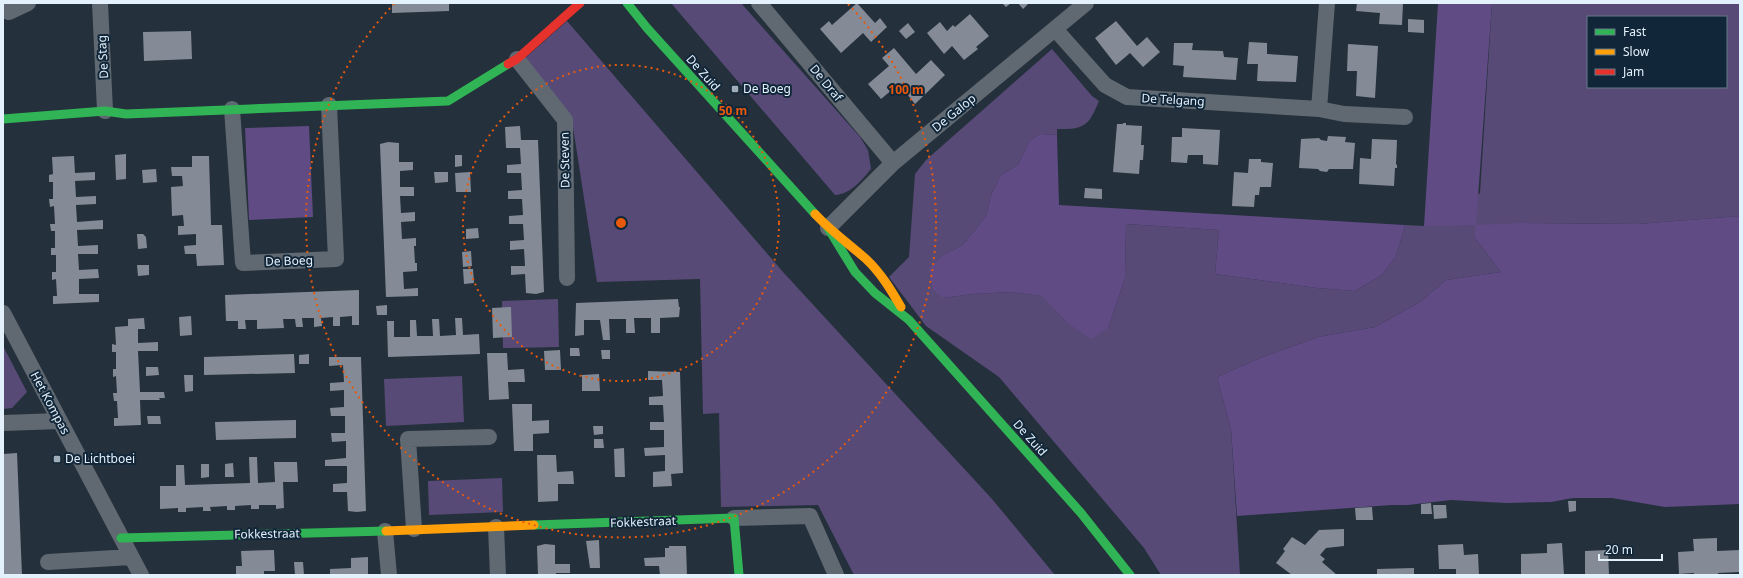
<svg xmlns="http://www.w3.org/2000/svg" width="1743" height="578" font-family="'Noto Sans',sans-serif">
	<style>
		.green { fill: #584a76; fill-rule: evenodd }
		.forest { fill: #604b85 }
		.building { fill: #848b96 }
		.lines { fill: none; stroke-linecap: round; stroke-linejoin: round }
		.street { stroke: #606971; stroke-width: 16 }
		.fast { stroke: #30b455; stroke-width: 9 }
		.slow { stroke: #ff9f0a; stroke-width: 9 }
		.jam { stroke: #e5322d; stroke-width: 9 }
		.ring { fill: none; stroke: #e8590c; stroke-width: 2; stroke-dasharray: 2 4 }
		.poi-dot { fill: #a0adb9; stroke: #112739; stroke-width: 1.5 }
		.labels { text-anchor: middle; stroke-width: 4; stroke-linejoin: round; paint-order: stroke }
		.street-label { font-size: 12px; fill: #e3f1fd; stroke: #112739 }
		.poi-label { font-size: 12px; fill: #e3f1fd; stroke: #112739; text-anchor: start }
		.centre { fill: #e8590c; stroke: #112739; stroke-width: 2 }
		.ring-label { font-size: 12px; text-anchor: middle; font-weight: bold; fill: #e8590c; stroke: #112739; stroke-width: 4; stroke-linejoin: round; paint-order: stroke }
	</style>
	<rect width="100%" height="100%" fill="#24303b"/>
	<path class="green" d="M671 3H741L860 137 868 150 871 169C862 180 851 194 835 195Z
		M1492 3H1740V216L1638 224 1521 223 1475 234 1474 237 1501 272 1446 280 1420 302 1375 327 1318 337 1260 358 1217 377 1231 429 1240 575H1161L1144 548 999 377 926 326 889 277 909 257 915 174 926 160 1052 49 1092 96 1099 101C1089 125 1085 130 1057 129V135L1040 134 1030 140 1018 165 1001 175 991 195 986 216 963 245 945 254 943 298 973 294 1011 292 1043 296 1065 321 1108 328 1125 278 1126 224 1219 230 1215 274 1317 288 1355 291 1382 275 1396 256 1405 225 1424 226 1480 193ZM1588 17H1726V87H1588Z
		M567 21 783 272 992 499 1055 575H854L818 505 721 507 719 413 703 414 700 279 597 282 573 127 523 60Z
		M558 299 559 347 503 348 502 301Z
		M3 346 27 392 12 408 3 409Z
		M462 376 464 422 386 426 384 379Z
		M502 478 503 512 429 515 428 481Z"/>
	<path class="forest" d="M1438 3H1492L1476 225 1521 223 1638 224 1740 216V504L1665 507 1612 498H1573L1551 502 1506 503 1451 500 1408 505H1392L1237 516 1231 429 1217 377 1260 358 1318 337 1375 327 1420 302 1446 280 1501 272 1474 237 1476 225 1424 226Z
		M309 126 313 217 249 220 245 128Z
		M1040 134 1057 135 1059 205 1405 225 1396 256 1382 275 1355 291 1317 288 1215 274 1219 230 1126 224 1125 278 1108 328 1091 339 1065 321 1042 296 1011 292 973 294 943 298 933 290 929 269 945 254 963 245 986 216 991 195 1001 175 1018 165 1030 140Z"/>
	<path class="building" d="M392 3H449V11L392 13Z
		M857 3 875 23 880 18 887 27 871 42 863 33 841 53 820 29 829 21 832 25Z
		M1002 3H1011L1006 7Z
		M1018 3H1029L1023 9Z
		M1357 3H1403L1402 25 1379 24 1380 13 1356 11Z
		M970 14 989 36 976 47 978 49 964 60 952 46 944 54 927 33 940 22 947 31 953 25 955 27Z
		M1408 19 1424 20V33L1408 32Z
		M1116 21 1137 46 1147 37 1160 52 1143 67 1130 53 1116 65 1095 38Z
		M908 23 915 32 906 39 899 31Z
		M191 31 192 59 144 61 143 32Z
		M1249 42 1267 43V54L1298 56 1296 82 1257 81 1258 64H1247Z
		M1174 43H1193L1192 50 1223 51 1224 57 1238 58 1236 80 1183 77 1184 66 1173 65Z
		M1348 44 1378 46 1375 98 1356 96 1357 71H1347Z
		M894 48 916 74 931 60 945 75 915 104 899 84 881 99 868 84 889 66 882 58Z
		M1123 123H1126V125L1142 126 1141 145H1144L1143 160H1140L1139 174 1113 172 1117 124H1123Z
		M520 126 521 140H538L544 292 536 294 526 293 525 274 511 275V266H525L524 249 510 250V241L524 240 523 224H509V216L523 215 522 199H508V191L522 190 521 173H507V165L521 164 520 148H506L505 127Z
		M1182 128 1220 130 1218 165 1203 164V155H1188L1187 163 1171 162 1172 137H1182Z
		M1328 136 1346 137 1345 142 1355 143 1353 169H1329L1327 172 1320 171 1318 169 1299 168 1301 139 1319 138 1321 140 1327 141Z
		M1372 139 1397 140 1396 164 1397 165V168H1395L1394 186 1359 184 1360 158 1371 159Z
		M388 142 399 143V162H413V170L400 171V187H414V196H400L401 213 415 212V221L401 222 402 239 416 238V246H414L415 263H417V271L403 272 404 289 418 288V296L386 297 380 144Z
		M126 154V179L116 180 115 155Z
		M455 155H462V166L455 167Z
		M74 156 75 173 95 172V180L75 181 76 197 96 196V204L76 205 77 222 103 220V229L77 230 78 246 98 245V254H78L79 270 98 269 99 278 79 279V294H99V302L53 304V296H57L56 279 52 280V272H56V255H51V248H55V231H51L50 224H55L54 206 50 207 49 199H53V182H49V175L53 174 52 157Z
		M192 156H209L211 225H222L224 265 197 266 196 254H185L184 246 196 245V234L178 235V226H184L183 215 172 216 171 187 183 186 182 176H172L171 167H192Z
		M1249 159H1261V162L1273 163 1271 187H1260L1259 195H1255L1254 207 1232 206 1234 172 1248 173Z
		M156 169 157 182 143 183 142 170Z
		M434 172H448V182L435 183Z
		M470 172 471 192H456L455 173Z
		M1085 188 1102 189V199L1084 198Z
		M478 228 479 238 466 239V229Z
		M137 234H143L146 237 147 248 138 249Z
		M471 251 472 266 463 267 462 252Z
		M137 265H149V275L138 276Z
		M463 269H473L474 283 464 284Z
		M359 290V325H352V316L340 317V326H333V317L321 318 322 326 314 327V318H302L303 327H296L295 319H283L284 328 257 329V320H245L246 329H238V321H226L225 295Z
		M678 299 679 307H680L679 317 660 318V333H651V318H634L635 333H626V319H609L610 340H603L600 320H584V335L575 336 576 303Z
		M387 305V315H377L376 306Z
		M511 307 512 337 493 338 492 308Z
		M191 316 192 335 180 336 179 317Z
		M144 318 145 329H138V343L158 342V351H138L140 392H164L165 398H159L160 400H140L141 425 114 426V418H118L117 401H114L113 393H117L116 376 113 377V369H116V352H112V344L116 345 115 327 128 326V319Z
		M455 318H462L463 335 479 334 480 354 388 357 387 321H394V337H410V320H416L417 336H433L432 319H439L440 336 456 335Z
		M570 348H579L580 356H570Z
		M560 350 561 370H545L544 351Z
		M601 350H610V359H602Z
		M487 353H507L508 370 524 369 525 382H508L509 399 489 400Z
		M294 354 295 373 204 375V357Z
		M309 354V364H299V355Z
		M329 357H361L366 511 357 512 348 511 347 492H333V484L347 483V466H325V460L346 458V441L332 442 331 433H345V416H331L330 408 344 407V390L330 391V383L344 382 343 365 329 366Z
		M146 367H158L159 375 146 376Z
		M648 371 680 372 683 473 671 474 672 486 653 487V472L665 471V455L645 456 644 448 664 447V430H650V422H664L663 405H649V397L663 396 662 380H648Z
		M599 374 600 391H582V375Z
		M184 375H193V391L185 392Z
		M512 404H532V421L549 420V433L533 434V451H514Z
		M147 416H160L161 424H148Z
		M296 420V438L216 440 215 422Z
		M593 426H603V434L594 435Z
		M594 439H603L604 448H594Z
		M624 448 625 477H615L614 449Z
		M17 453 22 575H3V454Z
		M537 455H556L557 472 573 471 574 484H558V501L538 502Z
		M249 457H257L258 483 275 482 274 462H297L298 482H283L284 508 276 509V505H259V509H251V505L235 506V510H227V506L210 507 211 511H203V507L186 508V512H178V508L160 509V486H176V465H184L185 485 250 483Z
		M233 463 234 477H225V464Z
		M201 464H209V477L201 478Z
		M1568 501H1576V511L1569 512Z
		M1431 503 1432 514H1421V504Z
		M1433 505H1446L1447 518 1434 519Z
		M1372 507 1373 520H1356L1355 508Z
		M1344 529V546L1326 548 1320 555 1325 559 1322 562 1337 575H1292L1276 563 1285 551 1283 549 1292 537 1305 545 1319 530Z
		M1717 538V551L1740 550V572L1718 573V575H1694V573L1679 574 1678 552 1694 551 1693 539Z
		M599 540 600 568H590L586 541Z
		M1562 543 1564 575H1521V554L1547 553V544Z
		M545 544 555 545V564H570V573H556V575H538L537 546Z
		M1463 544 1464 555 1478 554 1479 575H1456V569H1439L1438 545Z
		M669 546H686L687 575H660L659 566H645L644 558 665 557V548H669Z
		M274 550 275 571H264V575H236V566H242L241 551Z
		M1608 550 1609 575H1585V551Z
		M368 557V575H330V569L351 568V558Z
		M294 562H303L304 575H295Z
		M1414 568V575H1377V569Z"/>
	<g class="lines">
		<path class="street" d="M100 3 105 111
			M759 3 893 163
			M3 9 9 12 28 3
			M1055 29 1105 85 1127 97 1319 109 1327 3
			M517 59 565 120 567 278
			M232 109 243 263 336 259 329 105
			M1319 109 1344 114 1405 117
			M828 228 893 163 1086 3
			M3 313 141 575
			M3 423 60 421
			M734 518 810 516 836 575
			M496 527 498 575
			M414 529 408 439 489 437
			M385 531 389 575
			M48 562 131 557"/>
		<path class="fast" d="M627 3 647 28 815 214
			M3 119 105 111 126 114 448 101 508 64
			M828 228 855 272 875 293 909 320 1081 513 1130 575
			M534 525 734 518 739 575
			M121 538 386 531"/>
		<path class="slow" d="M815 214C831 231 849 244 866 259 881 273 891 290 901 307
			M386 531 534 525"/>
		<path class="jam" d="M508 64 517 59 580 3"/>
	</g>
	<g class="ring">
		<circle cx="621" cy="223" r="158"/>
		<path d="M848 4A315 315 0 1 1 394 4"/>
	</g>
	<g class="poi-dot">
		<rect x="731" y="85" width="8" height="8" rx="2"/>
		<rect x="53" y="455" width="8" height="8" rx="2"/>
	</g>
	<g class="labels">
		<g class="street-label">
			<text transform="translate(103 57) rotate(-93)" y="4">De Stag</text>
			<text transform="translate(703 73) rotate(48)" y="4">De Zuid</text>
			<text transform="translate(826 83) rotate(50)" y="4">De Draf</text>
			<text transform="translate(1173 100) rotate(3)" y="4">De Telgang</text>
			<text transform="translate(954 113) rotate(-39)" y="4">De Galop</text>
			<text transform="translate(565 160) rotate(-91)" y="4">De Steven</text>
			<text transform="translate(289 261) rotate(-2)" y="4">De Boeg</text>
			<text transform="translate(50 403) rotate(62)" y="4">Het Kompas</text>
			<text transform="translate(1030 438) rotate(48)" y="4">De Zuid</text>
			<text transform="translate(643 522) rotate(-2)" y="4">Fokkestraat</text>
			<text transform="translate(267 534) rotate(-1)" y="4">Fokkestraat</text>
		</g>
		<g class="poi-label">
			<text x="743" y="93">De Boeg</text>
			<text x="65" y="463">De Lichtboei</text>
		</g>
	</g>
	<circle cx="621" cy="223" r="6" class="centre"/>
	<g class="ring-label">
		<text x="906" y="94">100 m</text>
		<text x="733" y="115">50 m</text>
	</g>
	<rect width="1743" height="578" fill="none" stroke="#e3f1fd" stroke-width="8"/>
	<rect x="1587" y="16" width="140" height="72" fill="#112739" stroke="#657887"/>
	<rect x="1595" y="29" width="20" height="6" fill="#30b455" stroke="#657887"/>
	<text x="1623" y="36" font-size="12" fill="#e3f1fd">Fast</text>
	<rect x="1595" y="49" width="20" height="6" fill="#ff9f0a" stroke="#657887"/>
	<text x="1623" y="56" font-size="12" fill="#e3f1fd">Slow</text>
	<rect x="1595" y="69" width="20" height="6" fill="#e5322d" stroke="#657887"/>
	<text x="1623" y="76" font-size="12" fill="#e3f1fd">Jam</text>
	<path d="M1599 554v6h63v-6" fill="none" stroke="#e3f1fd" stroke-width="2"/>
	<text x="1605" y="554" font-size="12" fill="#e3f1fd" stroke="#112739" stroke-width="3" paint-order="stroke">20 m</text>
</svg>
